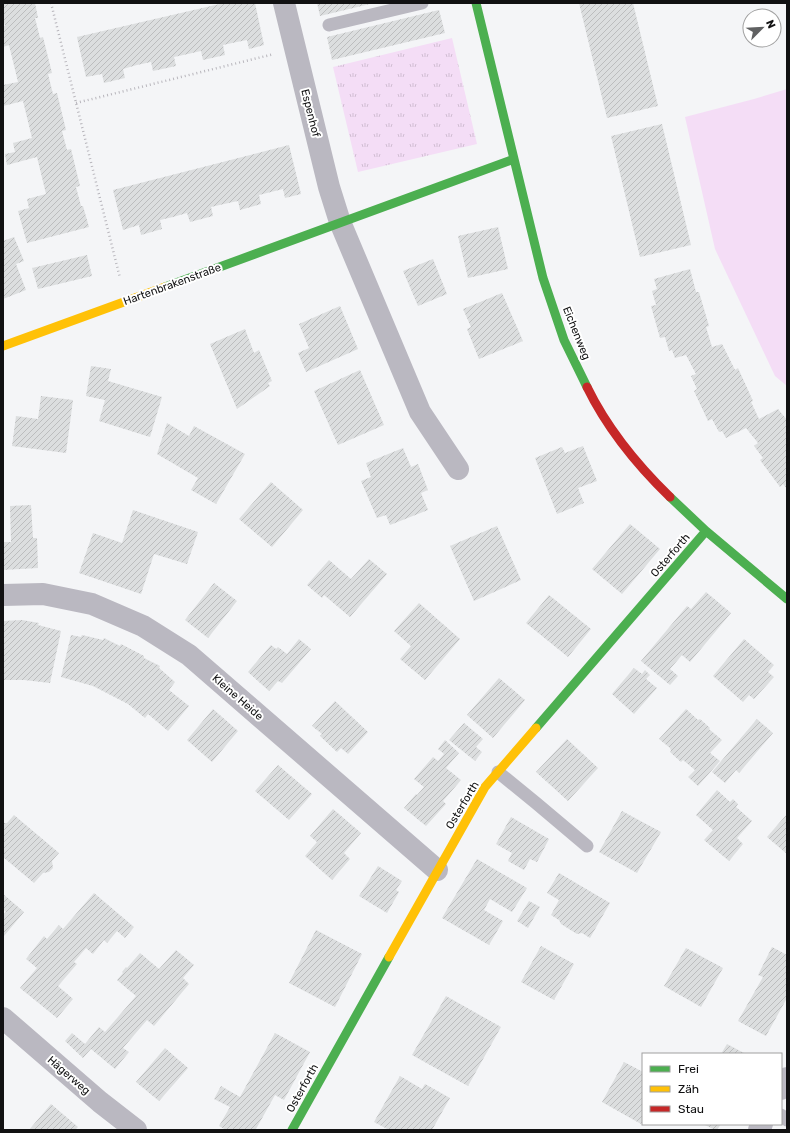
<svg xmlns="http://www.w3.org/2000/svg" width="790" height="1133" font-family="Rubik,sans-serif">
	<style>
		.grass { fill: #f4ddf6 }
		.park { fill: url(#park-tufts) }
		.building { fill: url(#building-hatch) }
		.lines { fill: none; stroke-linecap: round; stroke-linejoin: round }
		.path { stroke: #b8b6bc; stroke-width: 2.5; stroke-dasharray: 1 3; stroke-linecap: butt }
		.lane { stroke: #bab8c1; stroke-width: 13 }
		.street { stroke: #bab8c1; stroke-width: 22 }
		.fast { stroke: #4caf50; stroke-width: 9 }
		.slow { stroke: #ffc107; stroke-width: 9 }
		.jam { stroke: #c62828; stroke-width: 9 }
		.labels { text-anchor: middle; stroke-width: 4; stroke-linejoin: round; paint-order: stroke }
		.street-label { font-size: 11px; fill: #111112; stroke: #fff }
	</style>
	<defs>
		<pattern id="park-tufts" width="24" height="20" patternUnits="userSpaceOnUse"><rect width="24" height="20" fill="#f4ddf6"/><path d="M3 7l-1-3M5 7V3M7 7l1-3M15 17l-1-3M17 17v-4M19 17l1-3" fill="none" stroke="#d0bdd2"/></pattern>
		<pattern id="building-hatch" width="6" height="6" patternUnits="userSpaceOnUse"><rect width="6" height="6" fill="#dcdedf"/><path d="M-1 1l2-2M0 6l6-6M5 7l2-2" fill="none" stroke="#bcbdbe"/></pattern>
	</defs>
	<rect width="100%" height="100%" fill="#f4f5f7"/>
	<path class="grass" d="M787 89V386L775 376 715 249 685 117 754 99Z"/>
	<path class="park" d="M452 38 477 144 358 172 333 67Z"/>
	<path class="building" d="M3 3H35L38 18H35L40 38 43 37 52 73 48 74 53 94 57 93 66 130 62 131 67 150 71 149 80 186 76 187 81 206H83L89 227 27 243 18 211 29 208 27 199 46 194 37 157 7 165 5 154 15 152 13 143 32 138 23 101 3 106V85L18 82 9 45 3 47V26H5L3 19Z
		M224 3H255L264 45 249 49 247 40 237 42 223 45 225 55 203 60 201 51 188 54 174 57 176 66 153 71 151 62 137 65 123 69 125 78 104 83 102 74 86 77 77 37Z
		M317 3H369L370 4 320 16Z
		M579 3H633L658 106 607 118Z
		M439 10 445 33 332 60 327 37Z
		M662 124 691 245 640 257 611 136Z
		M289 145 301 194 285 198 283 189 259 195 261 204 240 210 238 201 224 204 211 207 213 216 190 222 187 213 173 217 160 220 162 229 141 235 139 225 123 230 113 190Z
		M498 227 508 269 468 278 458 236Z
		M14 237 24 261 16 264 26 290 3 299V241Z
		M87 255 92 276 38 289 32 268Z
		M433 259 447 294 418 306 403 271Z
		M690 269 696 292H699L709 326 706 327 712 347 722 344 735 370 738 368 753 401 751 402 759 419 778 409 787 420V489L783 484 780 487 760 460 763 458 754 446 758 443 746 428 726 438 722 431 719 432 712 419 708 421 694 391 697 389 691 376 696 374 686 355 675 358 672 350 669 351 665 337 660 338 651 306 656 305 652 291 657 289 654 279Z
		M502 293 523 341 479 359 467 329 471 327 463 309Z
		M340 306 358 349 306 372 298 353 309 348 299 324Z
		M245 329 254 353 259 350 272 381 268 383 270 386 237 409 210 344Z
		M91 366 111 369 108 381 162 397 150 437 99 421 105 400 86 396Z
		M360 370 384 425 338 445 314 391Z
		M41 396 73 400 66 453 12 446 16 416 38 419Z
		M167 423 189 436 194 426 245 454 216 504 191 490 198 478 157 454Z
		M583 446 597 481 578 488 584 503 557 514 535 458 562 447 565 453Z
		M403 448 411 467 418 464 428 490 421 493 428 510 390 525 386 515 377 518 361 481 371 477 366 463Z
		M271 482 303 510 272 547 239 519Z
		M31 505 33 538H37L38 568 3 570V542H11L10 506Z
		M133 510 198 532 187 564 154 554 141 594 79 573 93 533 122 543Z
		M630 524 660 549 622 594 592 569Z
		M497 526 521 580 474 601 450 546Z
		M369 559 387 574 350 617 324 595 322 598 307 585 329 560 351 579Z
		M214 583 237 601 208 638 185 620Z
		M706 592 731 613 690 662 682 655 670 669 678 676 670 685 641 661 687 606 691 609Z
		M549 595 591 629 568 657 526 623Z
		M419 603 460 639 425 680 400 659 411 646 394 631Z
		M22 620 39 623 38 625 61 631 50 683 24 680H3V621Z
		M71 635 81 637 82 635 103 640 104 638 120 646 121 644 144 656V658L160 666 159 668 175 682 169 690 189 706 168 731 148 714 145 718 128 704 93 686 61 677Z
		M299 639 311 649 282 683 278 681 269 691 248 672 271 645 276 649 278 647 287 654Z
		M744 639 774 665 768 672 774 677 754 699 749 695 743 702 713 676Z
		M634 668 642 674 645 670 650 675 646 679 657 688 634 714 612 694Z
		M499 678 525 700 493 738 467 715Z
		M335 701 368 732 348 754 341 748 337 752 320 736 322 734 312 726Z
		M213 709 238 731 212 762 187 740Z
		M686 709 698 720 700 719 710 728 709 729 722 740 710 753 720 761 698 786 688 777 695 770 683 760 681 762 670 752 671 751 670 748 659 739Z
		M757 719 773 733 739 773 736 770 725 783 712 772Z
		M464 723 483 739 476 747 482 752 475 761 449 740Z
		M567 739 598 768 568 801 536 772Z
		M445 740 459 753 446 768 461 780 443 801 446 804 426 826 404 808 416 794 417 795 424 787 414 779 433 757 438 761 444 754 438 749Z
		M278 765 312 794 289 820 255 791Z
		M717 790 730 802 733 799 738 804 736 807 752 821 737 838 743 844 729 861 704 840 713 830 696 815Z
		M333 809 361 833 344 853 350 859 332 880 305 856 317 842 310 836Z
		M622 811 661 832 637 873 599 852Z
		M787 814V854L767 837Z
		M14 815 59 853 52 861 53 868 49 872 43 873 34 883 3 857V823H7Z
		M511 817 549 839 537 862 530 859 524 870 508 861 512 853 496 844Z
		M477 859 527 888 512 912 490 899 484 910 503 921 489 945 442 918Z
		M378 866 402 881 396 890 399 892 387 913 359 896Z
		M559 873 610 903 590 938 582 933 577 934 561 924 559 920 551 915 559 900 547 893Z
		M94 893 134 927 125 938 117 931 107 943 104 940 93 954 86 948 74 962 77 964 58 986 73 999 57 1018 20 988 37 968 26 959 44 936 47 939 59 925 63 929Z
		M3 894 24 912 4 936 3 935V915L6 912 3 909Z
		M529 901 540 907 528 928 517 921Z
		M316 930 362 954 335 1007 289 983Z
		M541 946 574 964 554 1000 521 982Z
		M772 947 787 955V998L766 1036 738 1021 763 977 758 975Z
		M686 948 723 968 701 1007 664 986Z
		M176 950 194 965 183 978 189 984 154 1026 147 1020 123 1048 129 1052 115 1069 91 1049 83 1058 65 1041 72 1033 85 1044 99 1027 105 1032 136 996 117 980 123 973 122 972 126 967 127 968 140 953 159 969Z
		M446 996 501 1027 468 1086 412 1055Z
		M275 1033 310 1052 284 1100 275 1095 256 1129 259 1130H226L219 1126 230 1107 214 1099 221 1086 240 1097Z
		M727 1044 746 1054H721Z
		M165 1048 188 1068 159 1101 136 1082Z
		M624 1062 643 1072V1121L641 1124 602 1102Z
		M400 1076 422 1089 425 1084 450 1098 432 1130H389L374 1122Z
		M51 1104 78 1127 75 1130H29Z
		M703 1124H721L717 1130H715Z"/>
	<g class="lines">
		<path class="path" d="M51 3 120 278
			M76 103 274 54"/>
		<path class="lane" d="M329 25 422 3
			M498 772 536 803 587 846
			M781 1115 787 1120"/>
		<path class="street" d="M284 3 329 187 340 222 420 412 458 469
			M3 595 43 594 92 604 143 626 189 655 437 870
			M3 1018 100 1102 136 1130
			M781 1089 787 1078
			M759 1130 762 1124"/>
		<path class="fast" d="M476 3 543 278 564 340 587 387
			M165 287 514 159
			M670 497 706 531 787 599
			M536 728 706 531
			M292 1130 389 957"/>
		<path class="slow" d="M3 346 165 287
			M389 957 485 787 536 728"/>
		<path class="jam" d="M587 387C607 428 637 465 670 497"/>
	</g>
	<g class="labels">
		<g class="street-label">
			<text transform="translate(311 113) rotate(76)" y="4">Espenhof</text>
			<text transform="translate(172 284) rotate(-20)" y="4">Hartenbrakenstraße</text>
			<text transform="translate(577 333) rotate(68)" y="4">Eichenweg</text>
			<text transform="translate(670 555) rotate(-49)" y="4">Osterforth</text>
			<text transform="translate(238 697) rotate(41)" y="4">Kleine Heide</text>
			<text transform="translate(462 805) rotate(-59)" y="4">Osterforth</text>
			<text transform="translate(69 1075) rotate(41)" y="4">Hägerweg</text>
			<text transform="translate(302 1088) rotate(-61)" y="4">Osterforth</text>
		</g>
	</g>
	<rect width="790" height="1133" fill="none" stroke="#111112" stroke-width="8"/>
	<rect x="642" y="1053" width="140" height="72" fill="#ffffff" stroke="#a0a0a0"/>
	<rect x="650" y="1066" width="20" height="6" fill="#4caf50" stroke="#a0a0a0"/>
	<text x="678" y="1073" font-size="12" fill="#111112">Frei</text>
	<rect x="650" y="1086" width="20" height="6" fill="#ffc107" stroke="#a0a0a0"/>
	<text x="678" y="1093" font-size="12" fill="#111112">Zäh</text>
	<rect x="650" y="1106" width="20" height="6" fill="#c62828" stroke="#a0a0a0"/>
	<text x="678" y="1113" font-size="12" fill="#111112">Stau</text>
	<g transform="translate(762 28) rotate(66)"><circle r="19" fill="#ffffff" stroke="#a0a0a0"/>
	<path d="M0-3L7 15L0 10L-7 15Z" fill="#606162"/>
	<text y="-6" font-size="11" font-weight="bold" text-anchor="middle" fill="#111112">N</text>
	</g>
</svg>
